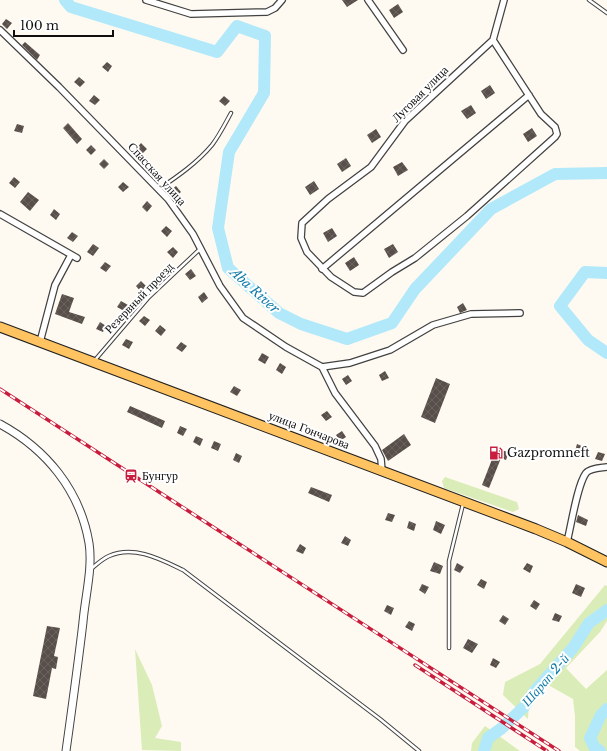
<svg xmlns="http://www.w3.org/2000/svg" width="607" height="751" font-family="'Libre Baskerville',serif">
	<style>
		.grass { fill: #daecb7 }
		.lines { fill: none; stroke-linecap: round; stroke-linejoin: round }
		.river { stroke: #b2e9fa; stroke-width: 12 }
		.building { fill: url(#building-cross-hatch) }
		.service-casing { stroke: #424242; stroke-width: 4.5 }
		.minor-casing { stroke: #424242; stroke-width: 8 }
		.tertiary-casing { stroke: #424242; stroke-width: 9 }
		.primary-casing { stroke: #202020; stroke-width: 11 }
		.service { stroke: #fff; stroke-width: 2.5 }
		.minor { stroke: #fff; stroke-width: 5.5 }
		.tertiary { stroke: #fff; stroke-width: 7 }
		.primary { stroke: #ffc361; stroke-width: 9 }
		.rail-casing { stroke: #c81d3c; stroke-width: 3.5 }
		.rail { stroke: #fff; stroke-width: 2; stroke-dasharray: 6; stroke-linecap: butt }
		.labels { text-anchor: middle; stroke-width: 4; stroke-linejoin: round; paint-order: stroke }
		.street-label { font-size: 12px; fill: #0f0f0f; stroke: #fff }
		.poi-label { font-size: 12px; fill: #0f0f0f; stroke: #fff; text-anchor: start }
		.water-label { font-size: 13px; font-style: italic; fill: #0f7ba9; stroke: #fff }
	</style>
	<defs>
		<pattern id="building-cross-hatch" width="8" height="8" patternUnits="userSpaceOnUse"><rect width="8" height="8" fill="#584e4a"/><path d="M0 0l8 8M0 8l8-8" fill="none" stroke="#6b6360"/></pattern>
	</defs>
	<rect width="100%" height="100%" fill="#fffaf1"/>
	<path class="grass" d="M445 477 517 502 519 509 513 512 444 488 442 481Z
		M605 585 607 586V621L600 632 566 668 586 689 607 670V751H580L575 747V716L573 699 541 681 529 704 528 719 503 695 505 682 540 664Z
		M135 649 152 685 162 726 155 738 181 742V751L142 750Z
		M485 726 520 751H471L472 743Z"/>
	<g class="lines">
		<path class="river" d="M65 0 71 7 217 52 237 26 265 36 264 93 229 152 218 228 228 268 279 313 301 324 347 339 392 323 415 289 491 209 555 174 607 173
			M607 273 585 272 560 306 588 340 607 353
			M484 751 488 738 502 728 524 707 534 692 573 648 589 623 607 610
			M600 751 595 748 590 738 601 715 607 709"/>
	</g>
	<path class="building" d="M342 0H358L347 7Z
		M398 4 403 12 394 18 389 10Z
		M6 19 12 23 7 29 2 24Z
		M25 42 40 55 37 60 22 45Z
		M107 62 112 66 108 72 102 67Z
		M79 77 85 82 80 87 74 82Z
		M490 85 495 93 486 99 481 91Z
		M94 95 100 100 95 105 89 101Z
		M224 96 230 101 225 106 219 101Z
		M471 105 476 113 467 119 461 111Z
		M68 123 82 139 77 144 63 128Z
		M17 124 24 126 22 133 14 131Z
		M532 128 537 136 528 142 523 134Z
		M376 129 381 137 372 143 367 135Z
		M141 143 147 149 142 154 136 149Z
		M91 145 96 150 91 155 86 150Z
		M346 158 351 166 342 172 337 164Z
		M104 159 109 164 104 169 99 164Z
		M402 162 408 170 398 176 393 167Z
		M14 177 20 182 15 188 9 183Z
		M314 181 319 189 310 195 305 187Z
		M123 182 129 187 123 192 118 187Z
		M176 186 181 192 175 197 170 191Z
		M28 192 39 200 30 211 20 202Z
		M147 201 152 206 147 212 142 207Z
		M54 209 60 214 56 220 50 215Z
		M166 226 172 231 167 237 161 231Z
		M332 228 337 236 328 242 323 233Z
		M72 232 78 236 73 242 67 238Z
		M93 244 99 248 93 256 87 252Z
		M393 244 398 252 389 258 384 249Z
		M173 247 178 252 173 258 167 252Z
		M354 257 359 265 350 271 345 263Z
		M105 262 111 266 106 272 100 268Z
		M191 269 196 276 190 280 185 274Z
		M141 281 146 286 141 292 136 286Z
		M204 292 208 298 202 303 198 297Z
		M62 294 74 298 69 312 85 317 82 324 55 314Z
		M121 301 128 305 124 311 117 307Z
		M463 303 467 310 460 313 457 307Z
		M144 316 150 320 145 326 139 321Z
		M100 322 106 326 103 332 96 329Z
		M160 325 166 330 161 336 155 331Z
		M126 339 133 342 129 349 122 345Z
		M181 342 187 346 182 352 176 348Z
		M262 353 269 357 265 364 258 360Z
		M280 363 286 367 282 374 276 370Z
		M385 371 389 378 382 381 379 375Z
		M348 375 352 381 346 385 342 379Z
		M436 378 450 384 435 423 421 417Z
		M234 386 241 390 237 396 230 392Z
		M130 406 165 421 162 428 127 412Z
		M327 411 332 417 326 421 321 415Z
		M180 426 187 429 183 436 177 433Z
		M342 431 346 437 340 441 336 435Z
		M404 434 411 445 388 461 382 450Z
		M196 436 203 439 200 446 193 442Z
		M214 441 221 444 218 451 211 448Z
		M577 444 584 447 582 454 575 451Z
		M496 449 509 452 506 460 501 458 489 488 482 485Z
		M598 452 605 454 602 461 595 459Z
		M236 453 242 456 239 463 233 460Z
		M311 487 332 495 329 502 308 493Z
		M388 513 395 515 392 522 385 520Z
		M578 515 588 520 586 526 576 522Z
		M409 521 416 524 414 531 407 528Z
		M436 521 445 525 441 534 433 530Z
		M345 536 351 540 348 546 341 543Z
		M300 544 306 548 303 554 296 551Z
		M434 562 443 566 440 574 430 571Z
		M457 563 464 567 460 573 454 570Z
		M527 563 533 566 530 573 523 569Z
		M481 579 487 582 484 589 477 585Z
		M422 584 429 587 425 594 419 590Z
		M576 584 585 588 581 597 572 593Z
		M534 600 540 604 536 610 530 606Z
		M387 605 394 608 391 615 384 611Z
		M555 613 562 616 559 622 552 620Z
		M503 615 509 619 505 625 499 621Z
		M409 621 415 624 412 631 405 627Z
		M47 626 60 628 54 656 58 657 56 669 52 668 46 699 33 696Z
		M468 639 478 644 472 653 463 648Z
		M493 658 500 662 496 668 490 665Z"/>
	<g class="lines">
		<g class="service-casing">
			<path id="service" d="M589 0 607 13
				M159 189C178 176 197 163 212 145 219 136 225 124 231 113
				M95 360 149 297 200 249
				M91 569C96 565 102 559 109 556 134 545 160 559 183 570L380 719 419 751
				M449 648V561L463 504"/>
		</g>
		<g class="minor-casing">
			<path id="minor" d="M146 0 191 14 267 12 275 8 282 0
				M368 0 403 50
				M0 30 59 87 168 199 193 234 220 286 243 318 286 347 322 367 335 393 375 446 381 459 382 471
				M493 40 541 114 555 127 557 134 555 137 467 216 415 258 392 272 363 293 354 292 331 277 307 252 301 238 302 223 328 199 371 167 405 121Z
				M493 40 504 0
				M0 214 77 258
				M322 269 529 95
				M40 342 55 285 71 255
				M322 367 350 363 390 350 433 325 471 314 520 313
				M567 542C571 527 577 485 586 473 590 468 601 468 607 467"/>
		</g>
		<g class="tertiary-casing">
			<path id="tertiary" d="M0 424C46 449 80 490 89 543 93 568 85 597 83 622 78 665 72 708 66 751"/>
		</g>
		<g class="primary-casing">
			<path id="primary" d="M0 327 536 529 567 542 607 562"/>
		</g>
		<use href="#service" class="service"/>
		<use href="#minor" class="minor"/>
		<use href="#tertiary" class="tertiary"/>
		<use href="#primary" class="primary"/>
		<g class="rail-casing">
			<path id="rail" d="M0 389 559 751
				M415 665 547 751"/>
		</g>
		<use href="#rail" class="rail"/>
	</g>
	<defs>
		<g id="fuel-bare" transform="scale(1.08)"><path d="M-5.5-6h7V0h2V4h1.3V-2.5L3-4.5l.8-.8L6-3V5H2.5V1h-1V6h-7ZM-4.2-4.7v3.2H.2V-4.7Z" fill="#c81d3c" stroke="#fff" stroke-width="2.5" paint-order="stroke"/></g>
		<g id="station-bare" transform="scale(1.08)"><path d="M-3-6H3Q5-6 5-4V2Q5 4 3 4L4.5 6H3L1.5 4h-3L-3 6H-4.5L-3 4Q-5 4-5 2V-4Q-5-6-3-6ZM-3.5-4v3h7v-3ZM-3.5 1v1.5H-2V1ZM2 1v1.5H3.5V1Z" fill="#c81d3c" stroke="#fff" stroke-width="2.5" paint-order="stroke"/></g>
	</defs>
	<g fill-rule="evenodd">
		<use href="#fuel-bare" x="496" y="453"/>
		<use href="#station-bare" x="131" y="476"/>
	</g>
	<g class="labels">
		<g class="street-label">
			<text transform="translate(420 94) rotate(-45)" y="4">Луговая улица</text>
			<text transform="translate(157 174) rotate(48)" y="4">Спасская улица</text>
			<text transform="translate(139 298) rotate(-46)" y="4">Резервный проезд</text>
			<text transform="translate(309 430) rotate(21)" y="4">улица Гончарова</text>
		</g>
		<g class="poi-label">
			<text x="507" y="457">Gazpromneft</text>
			<text x="142" y="480">Бунгур</text>
		</g>
		<g class="water-label">
			<text transform="translate(255 290) rotate(42)" y="5">Aba River</text>
			<text transform="translate(545 680) rotate(-49)" y="5">Шарап 2-й</text>
		</g>
	</g>
	<path d="M14 30v6h99v-6" fill="none" stroke="#0f0f0f" stroke-width="2"/>
	<text x="20" y="30" font-size="12" fill="#0f0f0f" stroke="#ffffff" stroke-width="3" paint-order="stroke">100 m</text>
</svg>
